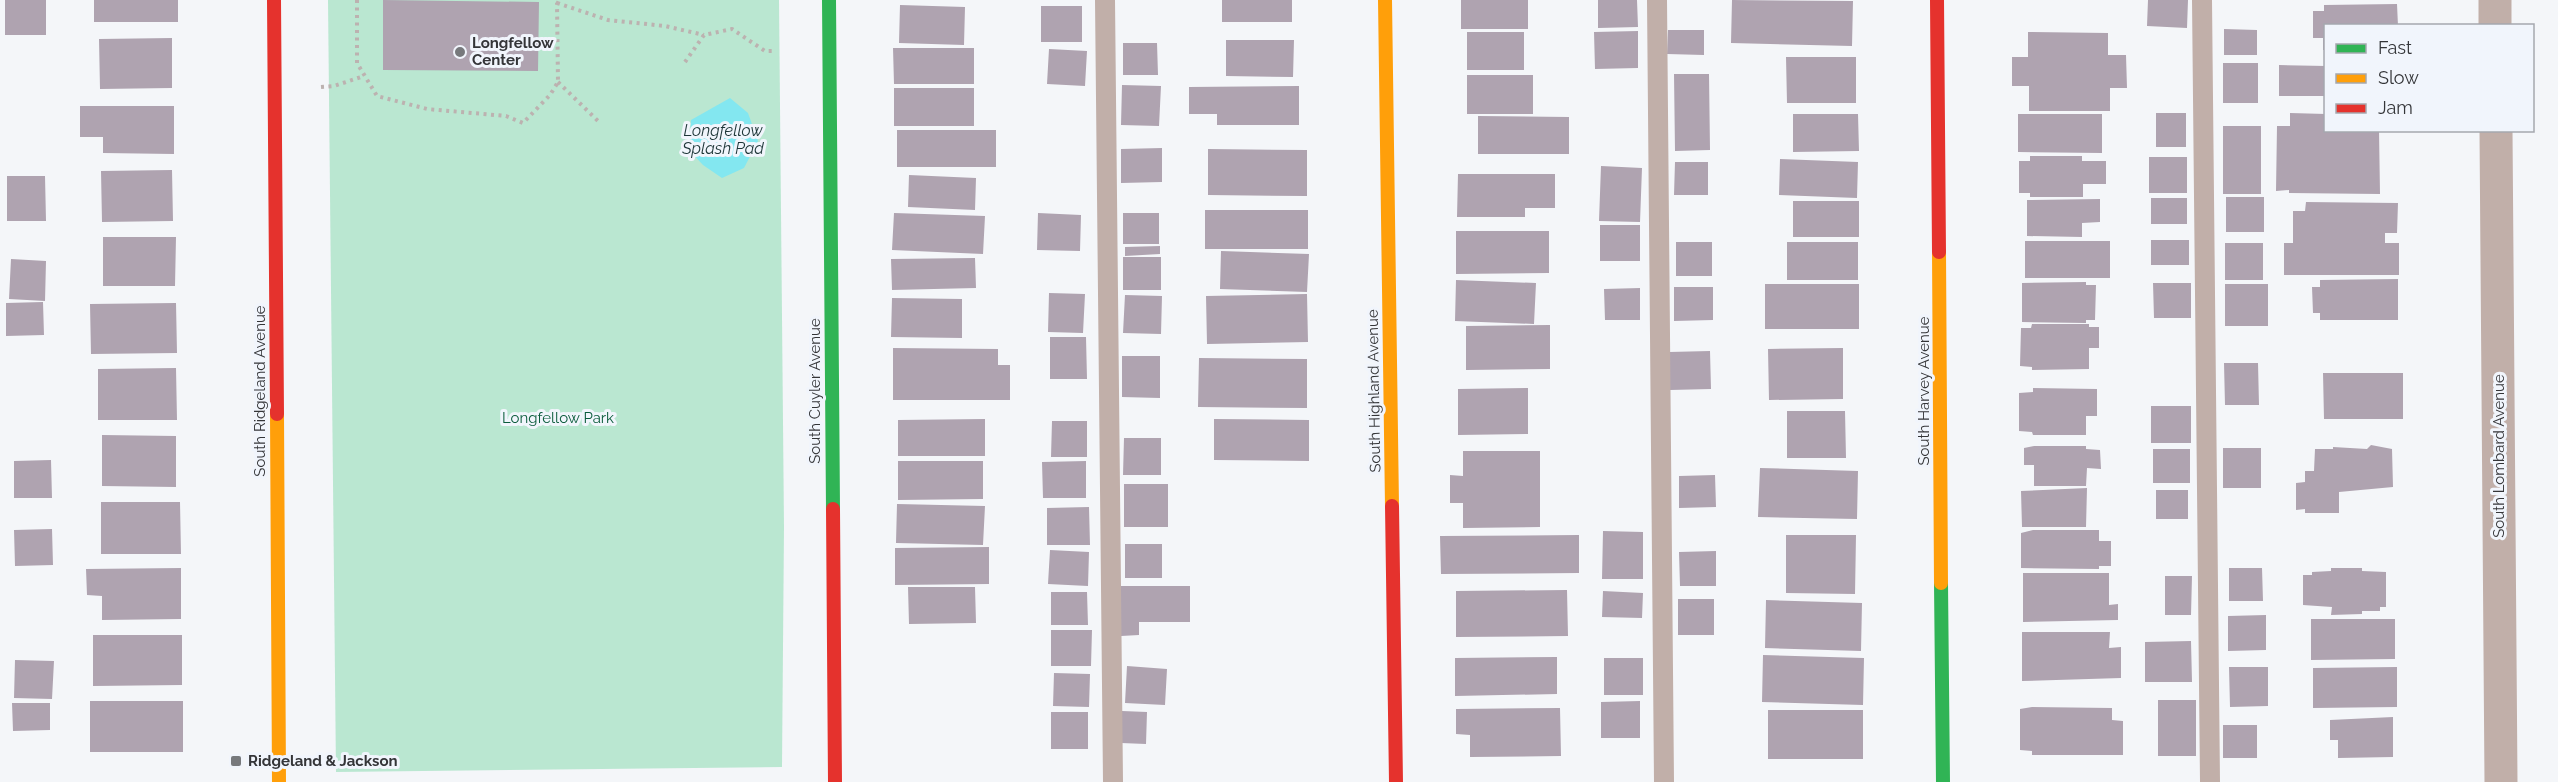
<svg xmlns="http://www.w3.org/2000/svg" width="2558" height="782" font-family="Raleway,sans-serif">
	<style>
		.green { fill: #bae7d1 }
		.water { fill: #83e7f0 }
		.building { fill: #afa3b0 }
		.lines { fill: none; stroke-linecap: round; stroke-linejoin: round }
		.path { stroke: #bcb2b0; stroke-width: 4; stroke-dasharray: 3 4.5; stroke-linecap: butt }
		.lane { stroke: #c1afa9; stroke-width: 20 }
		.street { stroke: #c1afa9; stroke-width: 33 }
		.fast { stroke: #30b455; stroke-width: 14 }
		.slow { stroke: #ff9f0a; stroke-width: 14 }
		.jam { stroke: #e5322d; stroke-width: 14 }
		.poi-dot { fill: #77797c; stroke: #f1f5fc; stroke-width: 2 }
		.labels { text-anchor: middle; stroke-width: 6; stroke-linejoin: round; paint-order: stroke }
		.poi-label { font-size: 15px; font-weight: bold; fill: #343538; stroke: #f1f5fc; text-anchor: start }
		.street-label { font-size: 15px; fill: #343538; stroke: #f1f5fc }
		.park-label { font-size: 15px; fill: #0b5c3c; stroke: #f1f5fc }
		.water-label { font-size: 16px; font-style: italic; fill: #1d3537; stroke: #f1f5fc }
	</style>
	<rect width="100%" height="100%" fill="#f4f6f9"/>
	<path class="green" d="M328 0H779L784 527 782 767 336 772Z"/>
	<path class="water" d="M730 98 748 113 758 141 744 168 722 178 703 165 689 150 691 120Z"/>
	<path class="building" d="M5 0H46V35H5Z
		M94 0H178V22H94Z
		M383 0 539 2 538 71 383 70Z
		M1222 0H1292V22H1222Z
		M1461 0H1528V29H1461Z
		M1598 0H1637L1638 27 1598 28Z
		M1732 0 1853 1 1852 46 1731 43Z
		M2148 0H2188L2187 28 2147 26Z
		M2397 4 2398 26H2326V50H2323V38H2313V11H2324V5Z
		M900 5 965 7 964 45 899 43Z
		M1041 6H1082V42H1041Z
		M2224 29 2257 30V55H2224Z
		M1668 30H1704V55L1667 54Z
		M1638 31V68L1595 69 1594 32Z
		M1467 32H1524V70H1467Z
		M2028 32 2108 33V55H2126L2127 88H2110V111H2029V86H2012V57H2028Z
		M172 38V88L100 89 99 39Z
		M1226 40H1294L1293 77 1226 76Z
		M1123 43H1157L1158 75H1123Z
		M893 48H974V84H894Z
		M1049 49 1087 51 1085 86 1047 84Z
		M1786 57H1856V103H1787Z
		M2223 63H2258V103H2223Z
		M2279 65 2326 66V96H2279Z
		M1674 74H1709L1710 150 1675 151Z
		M1467 75H1533V114H1467Z
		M1122 85 1161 86 1159 126 1121 125Z
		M1299 86V125H1217V114H1189V87Z
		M894 88H974V126H894Z
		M80 106H174V154L103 153V137H80Z
		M2156 113H2186V147H2156Z
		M2290 113 2326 114V130H2379L2380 194 2289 193V190L2276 191 2277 126H2290Z
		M1793 114H1858L1859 151 1793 152Z
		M2018 114H2102V153L2018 152Z
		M1478 116 1569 117V154H1478Z
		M2223 126H2261V194H2223Z
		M897 130H996V167H897Z
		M1162 148V182L1121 183V149Z
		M1208 149 1307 150V196L1208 195Z
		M2030 156H2082V161H2106V184H2083V197H2030V193H2019V161H2030Z
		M2149 157H2187V193H2149Z
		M1780 159 1858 162 1857 198 1779 195Z
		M1675 162H1708V195H1674Z
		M1601 166 1642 168 1640 222 1599 221Z
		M172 170 173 221 102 222 101 171Z
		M1458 174H1555V208H1525V217H1457Z
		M909 175 976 178 975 210 908 207Z
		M7 176H45L46 221H7Z
		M2226 197H2264V232H2226Z
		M2151 198H2187V224H2151Z
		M2100 199V222L2082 223V237L2027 236V200Z
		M1793 201H1859V237H1793Z
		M2306 202 2398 203 2397 233H2385V243H2399V275H2284V243H2293V211H2305Z
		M1205 210H1308V249H1205Z
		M894 213 985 216 983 254 892 250Z
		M1038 213 1081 215 1080 251 1037 250Z
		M1123 213H1159V244H1123Z
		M1600 225H1640V261H1600Z
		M1456 231H1549V273L1456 274Z
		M103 237H176L175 286H103Z
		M2151 240H2189V265H2151Z
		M2025 241H2110V278H2025Z
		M1676 242H1712V276H1676Z
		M1787 242H1858V280H1787Z
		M2225 243H2263V280H2225Z
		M1160 246V254L1125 256V247Z
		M1221 251 1309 254 1307 292 1220 289Z
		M1123 257H1161V290H1123Z
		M975 258 976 288 892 290 891 259Z
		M11 259 46 261 45 301 9 299Z
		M2398 279V320H2320V313H2313L2312 287H2320V280Z
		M1456 280 1536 283 1534 324 1455 321Z
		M2086 282V285H2096L2095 320H2086V323L2022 322V283Z
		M2153 283H2191V318H2154Z
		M1765 284H1859V329H1765Z
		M2225 284H2268V326H2225Z
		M1674 287H1713V320L1674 321Z
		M1640 288V320H1605L1604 289Z
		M1049 293 1085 294 1083 333 1048 332Z
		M1307 294 1308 342 1207 344 1206 296Z
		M1125 295 1162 296 1161 334 1123 333Z
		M892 298 962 299V338L891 337Z
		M43 302 44 335 6 336V303Z
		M176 303 177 353 91 354 90 304Z
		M2032 324H2089V327H2099V348H2089V369L2032 370V367L2020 366 2021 328H2031Z
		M1550 325V369L1466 370V326Z
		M1050 337H1086L1087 379H1050Z
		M893 348 998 349V365H1010V400H893Z
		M1843 348V399L1769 400 1768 349Z
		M1710 351 1711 389 1670 390 1669 352Z
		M1122 356H1160V398L1122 397Z
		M1199 358 1307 359V408L1198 407Z
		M2224 363H2258L2259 405H2225Z
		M176 368 177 420H98V369Z
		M2323 373H2403V419H2324Z
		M1528 388V434L1458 435V389Z
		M2033 388 2097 389V416H2086V435H2033L2032 432 2019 431V393L2033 392Z
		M2151 406H2191V443H2151Z
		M1787 411H1845L1846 458H1787Z
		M985 419V456H898V420Z
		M1214 419 1309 420V461L1214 460Z
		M1052 421H1087V457H1051Z
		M102 435 176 436V487L102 486Z
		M1124 438H1161V475H1123Z
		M2371 445 2392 449 2393 487 2339 492V513H2305V509L2296 510V483L2305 482V471H2314L2315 449H2333V447L2367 449Z
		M2034 446H2086V449L2100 450 2101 469 2087 468 2086 486H2034V465H2024V448Z
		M2223 448H2261V488H2223Z
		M2153 449H2190V483H2153Z
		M1463 451H1540V527L1463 528V503H1450V475L1463 476Z
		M51 460 52 498H14V461Z
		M898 461H983V499L898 500Z
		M1086 461V498H1043L1042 462Z
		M1760 468 1858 471 1857 519 1758 517Z
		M1715 475 1716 507 1679 508V476Z
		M1124 484H1168V527H1124Z
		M2087 488 2086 527H2022L2021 491Z
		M2156 490H2188V519H2156Z
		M101 502H180L181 554H101Z
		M897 504 985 506 983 545 896 543Z
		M1089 507 1090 545H1047V508Z
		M52 529 53 565 15 566 14 530Z
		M2033 530H2099V541H2111V566H2099V569L2021 568V533Z
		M1603 531 1643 532V579H1602Z
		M1579 535V573L1441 574 1440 536Z
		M1786 535H1856L1855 594 1786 593Z
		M1125 544H1162V578H1125Z
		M989 547V584L895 585V548Z
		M1050 550 1089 552 1088 586 1048 584Z
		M1716 551V586H1680L1679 552Z
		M181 568V619L102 620V596L87 595 86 569Z
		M2229 568H2262L2263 601H2229Z
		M2331 568H2362V571L2386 572V607H2380V611H2362V614L2331 615 2332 607 2303 605V575H2312V572L2331 571Z
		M2023 573H2109V605L2118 604V620L2023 622Z
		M2165 576H2192L2191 615H2165Z
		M1121 586H1190V622H1139V635L1121 636Z
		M908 587H975L976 623 909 624Z
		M1567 590 1568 636 1456 637V591Z
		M1603 591 1643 593 1642 618 1602 617Z
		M1051 592H1087L1088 625H1051Z
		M1678 599H1714V635H1678Z
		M1766 600 1862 603 1861 651 1765 648Z
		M2266 615V650L2228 651V616Z
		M2311 619H2395V659L2311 660Z
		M1051 630H1092L1091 666H1051Z
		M2022 632H2110L2109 648 2121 647V678L2022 681Z
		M93 635H182V685L93 686Z
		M2191 641 2192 682H2145V642Z
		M1763 655 1864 658 1863 705 1762 702Z
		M1557 657V694L1455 696V658Z
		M1604 658H1643V695H1604Z
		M15 660 54 661 52 699 14 698Z
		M1127 666 1167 669 1165 705 1125 703Z
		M2229 667H2268V706L2230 707Z
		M2397 667V707L2313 708V668Z
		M1054 673 1090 674 1089 707 1053 706Z
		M2158 700H2196V756H2158Z
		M90 701H183V752H90Z
		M1640 701V738H1601V702Z
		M12 703H50V730L13 731Z
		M2032 707 2112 708V720L2123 721V755H2032V751L2020 750V709Z
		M1560 708 1561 756 1470 757V735L1456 734V709Z
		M1768 710H1863V759H1768Z
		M1122 711 1147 712 1146 744 1121 743Z
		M1051 712H1088V749H1051Z
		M2393 717V757L2338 758V740H2330V720Z
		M2223 725H2257V758H2223Z"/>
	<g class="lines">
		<path class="path" d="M357 0V63L377 96 427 109 506 116 523 123 550 95 558 82 557 3 552 0
			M557 3 608 20 665 26 704 35
			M685 62 704 35 732 29 765 51H775
			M558 82 598 121
			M321 87 334 86 364 76"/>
		<path class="lane" d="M1105 0 1113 782
			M1657 0 1664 782
			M2202 0 2210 782"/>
		<path class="street" d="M2495 0V26
			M2496 130 2501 782"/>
		<path class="fast" d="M829 0 833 509
			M1941 583 1943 782"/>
		<path class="slow" d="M1385 0 1392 506
			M1939 252 1941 583
			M277 414 279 782"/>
		<path class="jam" d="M274 0 277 414
			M1937 0 1939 252
			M1392 506 1396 782
			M833 509 835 782"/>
	</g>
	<g class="poi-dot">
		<circle cx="460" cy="52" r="6"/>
		<rect x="230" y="755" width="12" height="12" rx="3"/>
	</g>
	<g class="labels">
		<g class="poi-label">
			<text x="472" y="48">Longfellow<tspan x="472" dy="17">Center</tspan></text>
			<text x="248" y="766">Ridgeland &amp; Jackson</text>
		</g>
		<g class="street-label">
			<text transform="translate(260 391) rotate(-90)" y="5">South Ridgeland Avenue</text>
			<text transform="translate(815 391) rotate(-90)" y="5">South Cuyler Avenue</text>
			<text transform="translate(1374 391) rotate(-91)" y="5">South Highland Avenue</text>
			<text transform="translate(1924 391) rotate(-90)" y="5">South Harvey Avenue</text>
			<text transform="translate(2499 456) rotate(-90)" y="5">South Lombard Avenue</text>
		</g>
		<g class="park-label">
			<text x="558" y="423">Longfellow Park</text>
		</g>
		<g class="water-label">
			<text x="723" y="136">Longfellow<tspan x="723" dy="18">Splash Pad</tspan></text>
		</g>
	</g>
	<rect x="2324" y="24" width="210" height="108" fill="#f1f5fc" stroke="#a5a8ae" stroke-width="1.5"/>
	<rect x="2336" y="44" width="30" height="9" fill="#30b455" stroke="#a5a8ae" stroke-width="1.5"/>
	<text x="2378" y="54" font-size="18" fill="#343538">Fast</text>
	<rect x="2336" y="74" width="30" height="9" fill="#ff9f0a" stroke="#a5a8ae" stroke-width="1.5"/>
	<text x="2378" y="84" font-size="18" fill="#343538">Slow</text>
	<rect x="2336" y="104" width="30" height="9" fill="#e5322d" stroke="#a5a8ae" stroke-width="1.5"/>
	<text x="2378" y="114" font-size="18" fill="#343538">Jam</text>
</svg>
